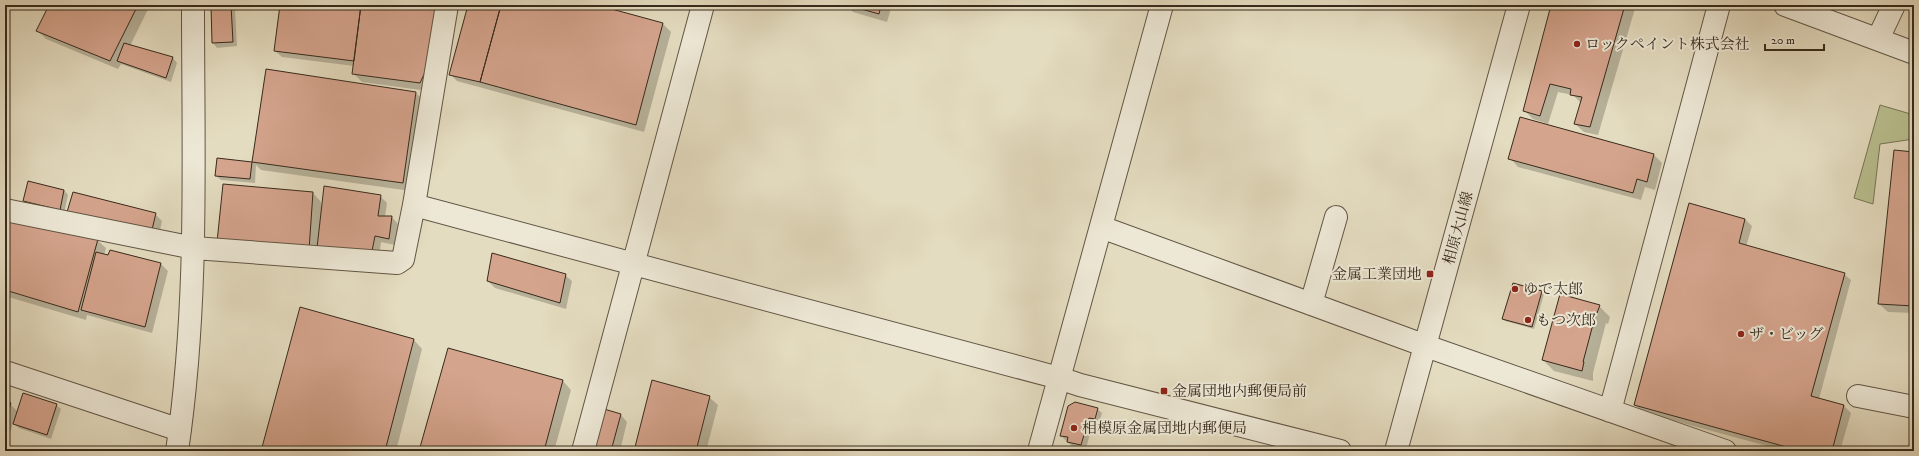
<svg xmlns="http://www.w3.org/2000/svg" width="1919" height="456" font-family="'IM FELL DW Pica','Noto Serif JP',serif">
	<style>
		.green { fill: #b9bf8f; stroke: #787456 }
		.shadow { fill: #0003 }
		.building { fill: #d5a48d; stroke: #372a1c }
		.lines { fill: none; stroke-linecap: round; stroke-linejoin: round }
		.minor-casing { stroke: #625645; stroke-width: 24 }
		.minor { stroke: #ede8d6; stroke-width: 22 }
		.poi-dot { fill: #8f2418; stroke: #ede8d6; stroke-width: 1.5 }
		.labels { text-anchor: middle; stroke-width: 4; stroke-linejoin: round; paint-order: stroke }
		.poi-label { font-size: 15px; fill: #372a1c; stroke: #ede8d6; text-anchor: start }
		.street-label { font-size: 15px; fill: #372a1c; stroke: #ede8d6 }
	</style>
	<rect width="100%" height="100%" fill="#e4dcc0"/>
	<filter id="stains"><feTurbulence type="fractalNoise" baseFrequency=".005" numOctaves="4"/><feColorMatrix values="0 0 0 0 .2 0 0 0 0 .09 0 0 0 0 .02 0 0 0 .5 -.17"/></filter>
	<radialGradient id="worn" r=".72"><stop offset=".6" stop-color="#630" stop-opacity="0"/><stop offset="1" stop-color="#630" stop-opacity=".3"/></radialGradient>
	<path class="green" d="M1880 105 1914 115V139L1880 144 1873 204 1854 198Z"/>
	<path class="shadow" d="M50 5H150L130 46 173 58 177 63 171 82 121 64 118 69 46 39 37 30Z
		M281 5H448L428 91 362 82 353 73 354 66 282 57 275 51Z
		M470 5H593L663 24 671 32 644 132 457 81 451 75Z
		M846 5H892L887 22 853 12Z
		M1552 5H1636L1598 135 1584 132 1575 124 1581 103 1573 95 1558 92 1548 124 1533 119 1524 110Z
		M230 6 235 10 237 46 217 48 213 43Z
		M267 70 416 93 424 101 411 191 261 170 256 165 255 183 221 180 216 176 218 159 253 163Z
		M1914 153V313L1888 312 1879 304Z
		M1654 155 1662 163 1655 190 1645 187 1641 200 1518 167 1510 158Z
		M64 190 68 195 64 214 29 205 24 201Z
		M313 193 321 202V209H323L380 196 387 203 385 217H392L398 224 395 245 381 242 379 257 227 250Z
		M155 214 162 221 158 240 75 218Z
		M5 218 97 240 106 248 104 255 109 257 110 251 161 264 168 271 152 333 87 315 86 320 5 296Z
		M1745 219 1752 226 1746 247 1844 274 1851 280 1819 399 1844 406 1851 413 1840 451H1786L1642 412 1635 405Z
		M565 275 572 281 566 309 495 288 488 281Z
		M1513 284 1544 294 1534 329 1505 321 1503 319Z
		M1599 306 1610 317 1608 324 1606 323 1593 373V381L1554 371 1543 360Z
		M414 340 422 349 396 451H262Z
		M449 349 563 381 571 390 554 451H420Z
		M709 397 718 405 706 451H635Z
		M5 402 10 404 18 412 56 405 61 409 51 439 19 428 13 423 5 449Z
		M1097 409 1102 413 1099 423 1093 422 1086 449 1073 447 1061 436Z
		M621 415 627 422 620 451H594Z"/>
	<path class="building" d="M49 5H138L110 61 36 31Z
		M231 5 233 42 212 43 211 6Z
		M280 5H361L354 61 274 51Z
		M361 5H439L432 57 420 83 352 74Z
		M468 5H501L480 82 449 75Z
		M501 5H597L663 23 636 125 480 82Z
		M847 5H881L879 14Z
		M1551 5H1625L1590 127 1574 124 1582 97 1570 95 1571 89 1550 84 1540 116 1523 111Z
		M124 43 173 57 166 78 117 61Z
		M266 69 416 92 403 183 252 162Z
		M1520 117 1654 154 1647 182 1637 179 1633 193 1508 159Z
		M1894 150 1914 152V306L1878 304Z
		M217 158 252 162 250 179 215 176Z
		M28 181 64 190 60 210 23 201Z
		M223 184 313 192 309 250 217 242Z
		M324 186 381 195 378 216H392L389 239 375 236 372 251 317 248Z
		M73 192 156 213 151 234 67 212Z
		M1689 203 1745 219 1739 243 1845 273 1811 396 1844 405 1832 451H1801L1634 405Z
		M5 217 98 239 78 312 5 290Z
		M110 250 161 263 145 327 81 310 96 252 108 255Z
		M492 253 566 274 560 303 487 281Z
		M1513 283 1542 291 1532 327 1502 319Z
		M1560 294 1600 305 1597 313H1596L1583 362H1584L1582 371 1542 360Z
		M300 307 414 339 385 451H261Z
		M448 348 563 380 544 451H419Z
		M652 380 710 396 696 451H634Z
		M23 393 57 404 47 435 13 424Z
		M5 401 11 403 5 422Z
		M1075 402 1098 408 1095 419 1089 418 1081 445 1067 442 1068 437 1060 436 1068 406Z
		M604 409 621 414 611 451H593Z"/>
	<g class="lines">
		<g class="minor-casing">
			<path id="minor" d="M1785 5 1914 53
				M1878 39 1894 5
				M414 205 1059 378 1080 385 1340 451
				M5 210 194 248 397 263 403 259 414 205 447 5
				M1101 227 1426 346 1725 451
				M1311 304 1336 217
				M5 372 180 430
				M1858 396 1914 407
				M1610 411 1719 5
				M177 451C199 303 193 154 193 5
				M583 451 703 5
				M1039 451 1162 5
				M1396 451 1519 5"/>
		</g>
		<use href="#minor" class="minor"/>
	</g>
	<g class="poi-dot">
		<circle cx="1577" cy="44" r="4"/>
		<rect x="1426" y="270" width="8" height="8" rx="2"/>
		<circle cx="1515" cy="289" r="4"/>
		<circle cx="1528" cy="320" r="4"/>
		<circle cx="1741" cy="334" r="4"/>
		<rect x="1160" y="387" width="8" height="8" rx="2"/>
		<circle cx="1074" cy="428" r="4"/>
	</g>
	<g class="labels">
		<g class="poi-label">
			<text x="1585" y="49">ロックペイント株式会社</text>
			<text x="1422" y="279" text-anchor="end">金属工業団地</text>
			<text x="1523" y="294">ゆで太郎</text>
			<text x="1536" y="325">もつ次郎</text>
			<text x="1749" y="339">ザ・ビッグ</text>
			<text x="1172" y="396">金属団地内郵便局前</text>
			<text x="1082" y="433">相模原金属団地内郵便局</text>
		</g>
		<g class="street-label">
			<text transform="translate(1458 228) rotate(-75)" y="5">相原大山線</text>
		</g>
	</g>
	<rect width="1919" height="456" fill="none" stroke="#e4dcc0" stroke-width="20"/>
	<rect x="6" y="6" width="1907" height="444" fill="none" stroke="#372a1c" stroke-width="2"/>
	<rect x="10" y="10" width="1899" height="436" fill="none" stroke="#372a1c"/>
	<path d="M1765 44v6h59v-6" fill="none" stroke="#372a1c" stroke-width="2"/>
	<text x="1771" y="44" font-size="12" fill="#372a1c" stroke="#ede8d6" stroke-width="3" paint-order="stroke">20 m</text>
	<rect width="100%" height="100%" filter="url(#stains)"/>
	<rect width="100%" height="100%" fill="url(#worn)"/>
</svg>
